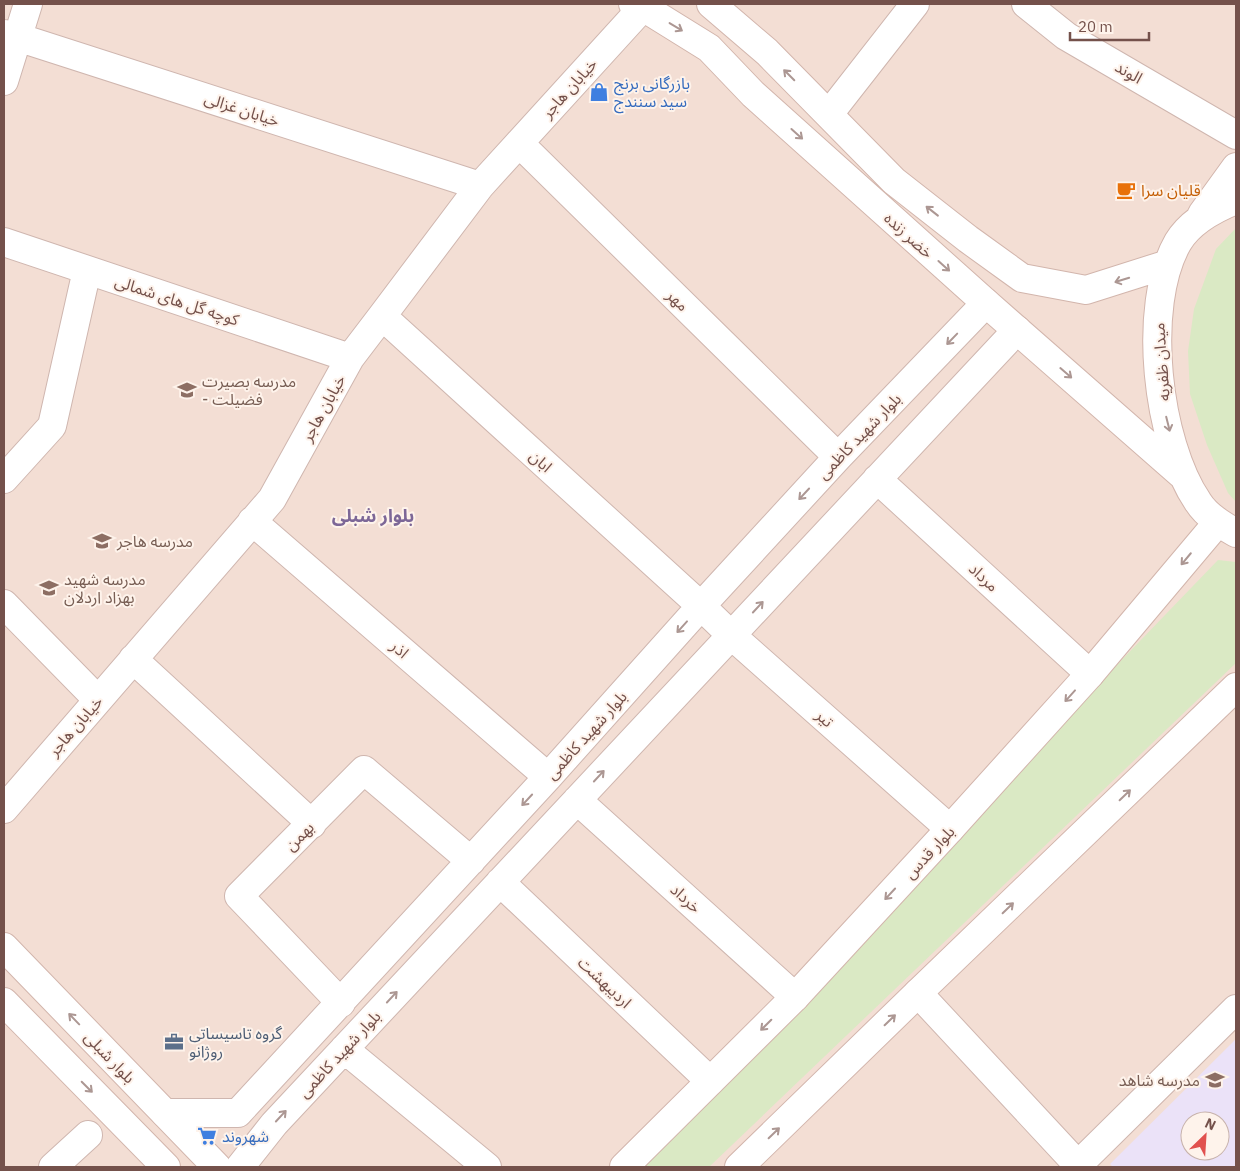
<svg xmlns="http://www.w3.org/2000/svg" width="1240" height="1171" font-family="'IBM Plex Sans','Noto Sans Arabic',sans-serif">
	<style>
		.residential { fill: #f3ded4; fill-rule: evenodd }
		.education { fill: #ebe2f8; fill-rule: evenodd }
		.green { fill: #dae9c4 }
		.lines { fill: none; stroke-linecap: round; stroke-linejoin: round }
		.street-casing { stroke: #cfb6af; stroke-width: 30 }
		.secondary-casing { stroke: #d2b5ac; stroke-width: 30 }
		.street { stroke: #fff; stroke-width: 28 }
		.secondary { stroke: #fff; stroke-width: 28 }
		.oneway { stroke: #ac9793 }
		.labels { text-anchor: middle; stroke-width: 4; stroke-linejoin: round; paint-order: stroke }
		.street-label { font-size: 16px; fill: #74514b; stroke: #fef3eb }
		.shop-label { font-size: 16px; fill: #366cbe; stroke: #fef3eb; text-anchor: start }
		.food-label { font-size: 16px; fill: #c56008; stroke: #fef3eb; text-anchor: start }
		.education-label { font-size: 16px; fill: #785e54; stroke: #fef3eb; text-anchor: start }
		.service-label { font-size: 16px; fill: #4e5e75; stroke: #fef3eb; text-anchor: start }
		.neighbourhood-label { font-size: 18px; font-weight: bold; fill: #7d6797; stroke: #fef3eb }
	</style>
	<rect width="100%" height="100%" fill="#fbeee5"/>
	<path class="residential" d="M4 4H1236V1167H4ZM1190 1121H1220V1151H1190Z"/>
	<path class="education" d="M1236 1039V1167H1113L1110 1164ZM1190 1121H1220V1151H1190Z"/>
	<path class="green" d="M1236 228V502L1228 493 1207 445 1190 394 1188 351 1194 309 1216 249Z
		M1218 560 1236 562V663L709 1167H633Z"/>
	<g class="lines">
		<g class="street-casing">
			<path id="street" d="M1026 4 1066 36 1236 135
				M4 34 17 37 480 186
				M4 81 28 4
				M829 114 915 4
				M519 143 838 457
				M4 242 350 358
				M382 316 701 606 731 635 950 829
				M4 479 52 426 87 270
				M877 479 1090 674
				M252 521 548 777
				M4 604 98 700
				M133 659 312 824
				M577 800 795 997
				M4 809 272 499 350 358 382 316 480 186 643 7
				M500 882 710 1081
				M918 993 1078 1165
				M341 1003 239 896 364 770 471 861
				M344 1049 487 1167
				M165 1113H238L548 777 701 606 838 457 986 303
				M53 1167 88 1135
				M240 1167 274 1124 1017 330
				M1076 1167 1236 1009"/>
		</g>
		<g class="secondary-casing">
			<path id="secondary" d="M633 4 643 7 709 48 753 94 986 303 1181 474
				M711 4 767 52 894 181 968 239 1022 278 1086 290 1168 264
				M1236 200C1216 208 1190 222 1178 242 1141 306 1157 442 1198 502 1207 516 1222 525 1236 533
				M1202 214 1236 167
				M4 947 217 1167
				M4 1002 166 1167
				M624 1167 795 997 950 829 1090 674 1218 522
				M739 1167 918 993 1236 687"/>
		</g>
		<use href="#street" class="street"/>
		<use href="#secondary" class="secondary"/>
	</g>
	<defs><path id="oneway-shaft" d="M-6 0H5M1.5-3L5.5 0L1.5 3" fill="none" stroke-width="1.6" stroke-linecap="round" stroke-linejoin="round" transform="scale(1.25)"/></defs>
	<g class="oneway">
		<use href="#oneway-shaft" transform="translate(676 27) rotate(31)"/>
		<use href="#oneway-shaft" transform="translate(789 75) rotate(-135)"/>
		<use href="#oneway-shaft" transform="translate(797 134) rotate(42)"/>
		<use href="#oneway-shaft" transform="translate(932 211) rotate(-142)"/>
		<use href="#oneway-shaft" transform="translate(944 266) rotate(42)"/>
		<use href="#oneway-shaft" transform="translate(1122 280) rotate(163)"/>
		<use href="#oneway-shaft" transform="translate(952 339) rotate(134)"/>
		<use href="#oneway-shaft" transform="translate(1066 373) rotate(41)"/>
		<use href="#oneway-shaft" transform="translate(1168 424) rotate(76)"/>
		<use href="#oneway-shaft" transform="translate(804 494) rotate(133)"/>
		<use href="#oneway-shaft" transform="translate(1186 559) rotate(130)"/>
		<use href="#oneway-shaft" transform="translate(758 607) rotate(-47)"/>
		<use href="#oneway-shaft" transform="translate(682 627) rotate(132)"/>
		<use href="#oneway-shaft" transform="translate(1070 696) rotate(132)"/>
		<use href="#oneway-shaft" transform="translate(599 776) rotate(-47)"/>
		<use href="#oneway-shaft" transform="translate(1125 795) rotate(-44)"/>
		<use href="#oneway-shaft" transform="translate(527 800) rotate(133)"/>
		<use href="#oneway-shaft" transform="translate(890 894) rotate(133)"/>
		<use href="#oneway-shaft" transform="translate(1008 908) rotate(-44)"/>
		<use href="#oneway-shaft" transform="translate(392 997) rotate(-47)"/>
		<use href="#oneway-shaft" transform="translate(74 1019) rotate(-134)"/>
		<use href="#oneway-shaft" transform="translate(890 1020) rotate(-44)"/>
		<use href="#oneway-shaft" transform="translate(766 1025) rotate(135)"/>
		<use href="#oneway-shaft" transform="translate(87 1087) rotate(45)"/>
		<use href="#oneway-shaft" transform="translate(281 1116) rotate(-47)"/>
		<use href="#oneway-shaft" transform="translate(774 1133) rotate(-44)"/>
	</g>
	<defs>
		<g id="shop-bare" transform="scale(1.5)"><path d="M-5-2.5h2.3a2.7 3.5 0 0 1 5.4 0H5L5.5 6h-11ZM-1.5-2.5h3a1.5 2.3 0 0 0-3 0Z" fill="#3f7fe0" stroke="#fef3eb" stroke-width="2.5" paint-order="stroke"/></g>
		<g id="cafe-bare" transform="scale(1.5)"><path d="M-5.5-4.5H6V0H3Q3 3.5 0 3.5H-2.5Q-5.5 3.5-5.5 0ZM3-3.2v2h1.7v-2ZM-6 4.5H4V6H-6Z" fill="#e8710a" stroke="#fef3eb" stroke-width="2.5" paint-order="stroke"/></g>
		<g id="school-bare" transform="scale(1.5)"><path d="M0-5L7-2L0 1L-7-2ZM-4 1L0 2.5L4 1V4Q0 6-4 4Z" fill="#8d6e63" stroke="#fef3eb" stroke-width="2.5" paint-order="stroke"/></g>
		<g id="office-bare" transform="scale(1.5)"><path d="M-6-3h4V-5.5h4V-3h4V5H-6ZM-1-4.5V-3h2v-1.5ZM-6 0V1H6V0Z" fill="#5c6f8a" stroke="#fef3eb" stroke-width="2.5" paint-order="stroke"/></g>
		<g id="supermarket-bare" transform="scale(1.5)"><path d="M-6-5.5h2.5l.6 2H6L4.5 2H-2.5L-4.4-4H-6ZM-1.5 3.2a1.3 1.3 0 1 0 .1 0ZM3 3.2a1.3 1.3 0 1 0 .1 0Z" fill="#3f7fe0" stroke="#fef3eb" stroke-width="2.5" paint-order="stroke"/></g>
	</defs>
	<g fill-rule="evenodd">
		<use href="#shop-bare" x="599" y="92"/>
		<use href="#cafe-bare" x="1126" y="190"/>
		<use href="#school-bare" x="187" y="390"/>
		<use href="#school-bare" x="102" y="541"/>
		<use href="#school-bare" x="49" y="588"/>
		<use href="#office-bare" x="174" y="1042"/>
		<use href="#school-bare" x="1215" y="1080"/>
		<use href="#supermarket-bare" x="207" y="1136"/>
	</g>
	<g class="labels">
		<g class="street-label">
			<text transform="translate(1129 72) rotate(30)" y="6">الوند</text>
			<text transform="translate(569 88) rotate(-48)" y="6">خیابان هاجر</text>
			<text transform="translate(242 109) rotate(18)" y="6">خیابان غزالی</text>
			<text transform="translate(909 235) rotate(42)" y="6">خضر زنده</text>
			<text transform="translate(177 300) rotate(18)" y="6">کوچه گل های شمالی</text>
			<text transform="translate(678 300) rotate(44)" y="6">مهر</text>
			<text transform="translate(1161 362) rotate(-94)" y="6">میدان ظفریه</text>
			<text transform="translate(323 408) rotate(-61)" y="6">خیابان هاجر</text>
			<text transform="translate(859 436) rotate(-46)" y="6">بلوار شهید کاظمی</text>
			<text transform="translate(541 461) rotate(42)" y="6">ابان</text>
			<text transform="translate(984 577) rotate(43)" y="6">مرداد</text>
			<text transform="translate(400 649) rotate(41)" y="6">اذر</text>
			<text transform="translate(825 718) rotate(42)" y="6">تیر</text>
			<text transform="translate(75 726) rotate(-49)" y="6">خیابان هاجر</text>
			<text transform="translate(586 735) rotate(-48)" y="6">بلوار شهید کاظمی</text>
			<text transform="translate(299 836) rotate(-45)" y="6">بهمن</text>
			<text transform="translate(929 852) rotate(-47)" y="6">بلوار قدس</text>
			<text transform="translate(686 898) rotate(42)" y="6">خرداد</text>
			<text transform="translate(605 982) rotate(43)" y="6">اردیبهشت</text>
			<text transform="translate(339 1054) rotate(-47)" y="6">بلوار شهید کاظمی</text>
			<text transform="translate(110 1057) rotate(46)" y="6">بلوار شبلی</text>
		</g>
		<g class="shop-label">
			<text x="614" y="89">بازرگانی برنج<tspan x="614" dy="18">سید سنندج</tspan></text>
			<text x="222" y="1142">شهروند</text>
		</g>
		<g class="food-label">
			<text x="1141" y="196">قلیان سرا</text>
		</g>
		<g class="education-label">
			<text x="202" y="387">مدرسه بصیرت<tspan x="202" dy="18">- فضیلت</tspan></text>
			<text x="117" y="547">مدرسه هاجر</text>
			<text x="64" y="585">مدرسه شهید<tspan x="64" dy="18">بهزاد اردلان</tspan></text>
			<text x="1200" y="1086" text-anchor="end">مدرسه شاهد</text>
		</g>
		<g class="service-label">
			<text x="189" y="1039">گروه تاسیساتی<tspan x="189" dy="18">روژانو</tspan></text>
		</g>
		<g class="neighbourhood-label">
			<text x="373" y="522">بلوار شبلی</text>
		</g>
	</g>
	<rect width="1240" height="1171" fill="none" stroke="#74514b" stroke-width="10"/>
	<g transform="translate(1205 1136) rotate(25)"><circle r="24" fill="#fef3eb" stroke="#c7b2ab"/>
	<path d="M0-4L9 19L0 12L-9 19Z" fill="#e1514e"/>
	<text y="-8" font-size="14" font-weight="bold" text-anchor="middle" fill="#74514b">N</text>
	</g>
	<path d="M1070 32v8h79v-8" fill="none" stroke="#74514b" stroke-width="2.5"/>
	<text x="1078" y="32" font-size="15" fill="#74514b" stroke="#fef3eb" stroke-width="4" paint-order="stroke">20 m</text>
</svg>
